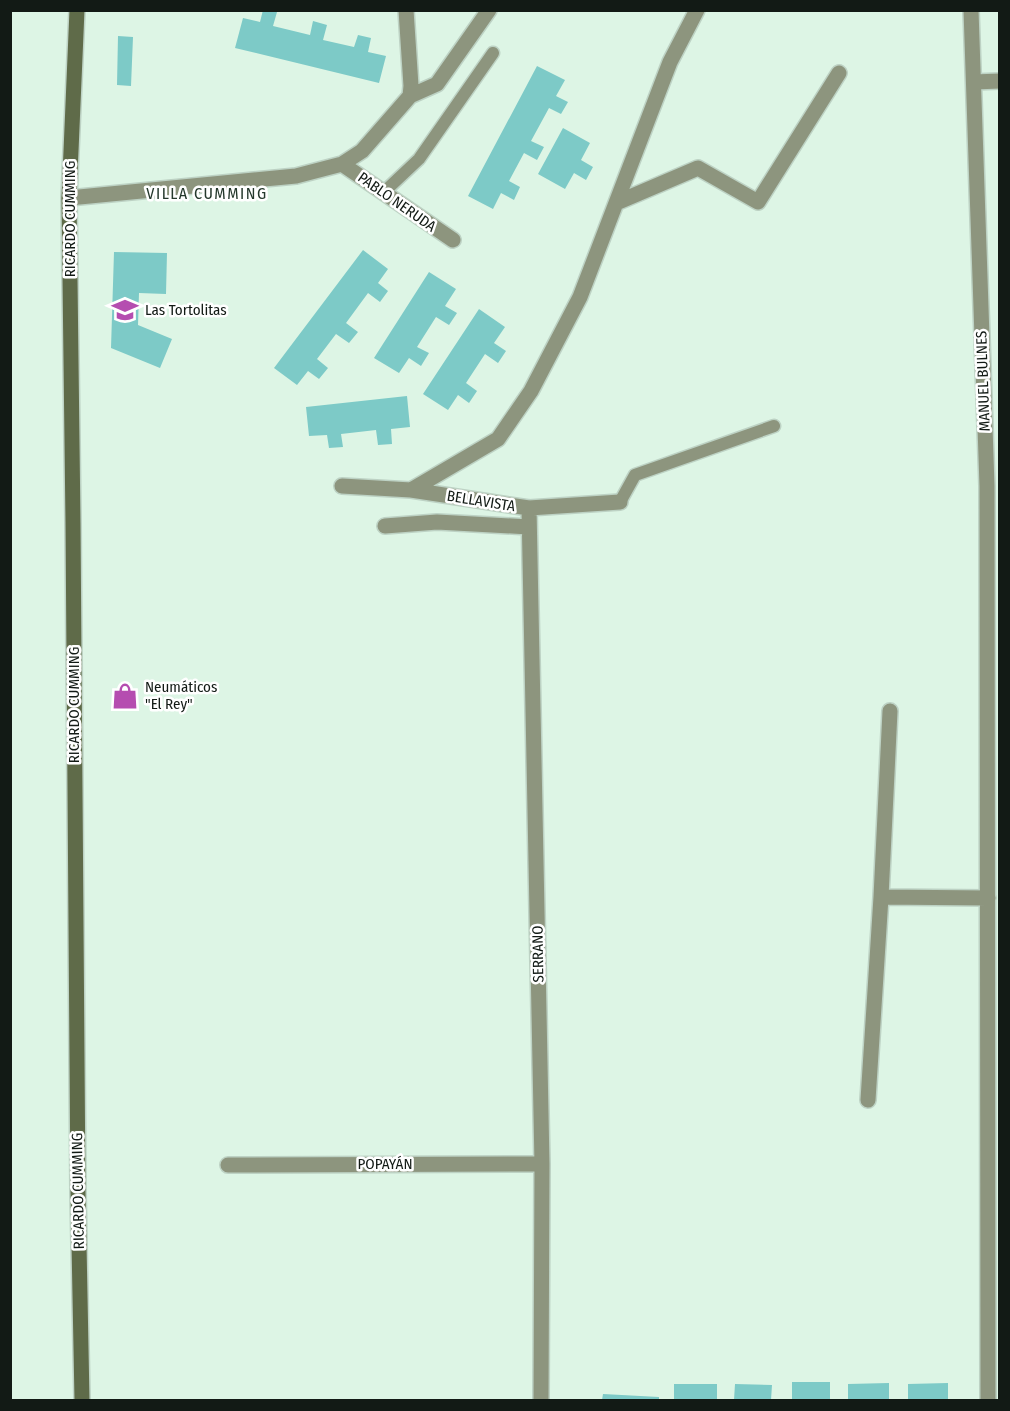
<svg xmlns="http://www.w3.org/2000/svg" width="1010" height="1411" font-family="'Fira Sans Condensed',sans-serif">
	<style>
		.building { fill: #7dcac7 }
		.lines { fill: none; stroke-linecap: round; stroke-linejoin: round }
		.service-casing { stroke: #bdd2c4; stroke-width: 15 }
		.minor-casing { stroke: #bdd2c4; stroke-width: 18 }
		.secondary-casing { stroke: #bdd2c4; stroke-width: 18 }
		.service { stroke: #8d957e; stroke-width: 12 }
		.minor { stroke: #8d957e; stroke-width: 15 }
		.secondary { stroke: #5f6b49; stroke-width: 15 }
		.labels { text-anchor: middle; stroke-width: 5; stroke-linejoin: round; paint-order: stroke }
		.street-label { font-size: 15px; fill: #121a15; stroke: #fff }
		.poi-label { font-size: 15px; fill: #121a15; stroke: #fff; text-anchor: start }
		.neighbourhood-label { font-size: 16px; letter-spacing: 1.5px; fill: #24382c; stroke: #fff }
	</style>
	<rect width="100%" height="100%" fill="#ddf5e5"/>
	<path class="building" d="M263 10 277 12 273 26 310 35 313 21 327 25 323 40 354 47 358 35 371 38 368 52 386 56 379 83 235 48 243 18 260 22Z
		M118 36 133 37 131 86 117 85Z
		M537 66 565 80 556 96 568 102 561 114 549 108 531 141 544 147 537 160 524 153 509 181 520 187 514 200 501 193 493 209 468 196Z
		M563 128 590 143 581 160 593 167 586 180 574 173 565 189 538 174Z
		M363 250 388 269 378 283 388 291 380 302 368 293 346 323 358 332 349 343 336 334 317 359 328 368 319 379 308 371 297 385 274 368Z
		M114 252 167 253 166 294 139 293 138 325 172 339 160 368 111 348Z
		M429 272 456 289 445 306 457 313 449 325 436 317 417 347 429 353 421 366 409 358 399 373 374 358Z
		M479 309 505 327 494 343 506 351 498 363 485 354 466 383 477 391 469 403 458 395 448 410 423 394Z
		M407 396 410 427 391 429 392 444 378 445 376 430 341 434 343 447 329 448 327 435 309 436 306 407Z
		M792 1382H830V1400H792Z
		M889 1383V1399L848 1400V1384Z
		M948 1383V1400H908V1384Z
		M674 1384H717V1400H674Z
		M735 1384 772 1385 771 1400H734Z
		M603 1394 659 1397V1400H602Z"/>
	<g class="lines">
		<g class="service-casing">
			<path id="service" d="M384 192 419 159 493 53
				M620 502 635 475 774 426"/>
		</g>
		<g class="minor-casing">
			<path id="minor" d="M406 10 411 86 410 96
				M971 10 987 486 988 1400
				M974 82 1000 81
				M342 164 453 240
				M69 198 296 176 342 164 362 151 410 96 437 84 489 10
				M616 203 698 168 758 202 839 73
				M342 486 411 490 529 508 620 502
				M411 490 498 439 531 391 580 297 670 62 697 10
				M529 508 542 1164 541 1400
				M385 526 437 522 529 527
				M881 897 988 898
				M868 1100 881 897 890 711
				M228 1165 542 1164"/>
		</g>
		<g class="secondary-casing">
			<path id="secondary" d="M77 10 69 198 73 523 78 1192 82 1400"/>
		</g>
		<use href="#service" class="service"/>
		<use href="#minor" class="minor"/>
		<use href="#secondary" class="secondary"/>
	</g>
	<defs>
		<g id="school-bare" transform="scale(2.07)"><path d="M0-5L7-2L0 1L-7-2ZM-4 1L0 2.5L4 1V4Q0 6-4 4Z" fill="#b54db0" stroke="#fff" stroke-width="2.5" paint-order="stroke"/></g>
		<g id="shop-bare" transform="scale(2.07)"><path d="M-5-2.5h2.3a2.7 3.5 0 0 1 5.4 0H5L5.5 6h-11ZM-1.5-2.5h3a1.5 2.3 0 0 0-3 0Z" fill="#b54db0" stroke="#fff" stroke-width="2.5" paint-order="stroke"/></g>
	</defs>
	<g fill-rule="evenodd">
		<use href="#school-bare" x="125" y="310"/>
		<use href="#shop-bare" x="125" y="696"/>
	</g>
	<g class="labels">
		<g class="street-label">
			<text transform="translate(397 202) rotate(35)" y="5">PABLO NERUDA</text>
			<text transform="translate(70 219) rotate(-90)" y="5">RICARDO CUMMING</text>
			<text transform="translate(983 381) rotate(-92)" y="5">MANUEL BULNES</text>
			<text transform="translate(481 501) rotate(9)" y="5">BELLAVISTA</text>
			<text transform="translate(74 705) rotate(-90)" y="5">RICARDO CUMMING</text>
			<text transform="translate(538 954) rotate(-91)" y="5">SERRANO</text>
			<text x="385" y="1169">POPAYÁN</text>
			<text transform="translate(78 1191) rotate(-91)" y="5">RICARDO CUMMING</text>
		</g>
		<g class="poi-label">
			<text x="145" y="315">Las Tortolitas</text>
			<text x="145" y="692">Neumáticos<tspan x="145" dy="17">"El Rey"</tspan></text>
		</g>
		<g class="neighbourhood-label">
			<text x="207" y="199">VILLA CUMMING</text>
		</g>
	</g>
	<rect width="1010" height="1411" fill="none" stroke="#121a15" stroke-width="24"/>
</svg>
